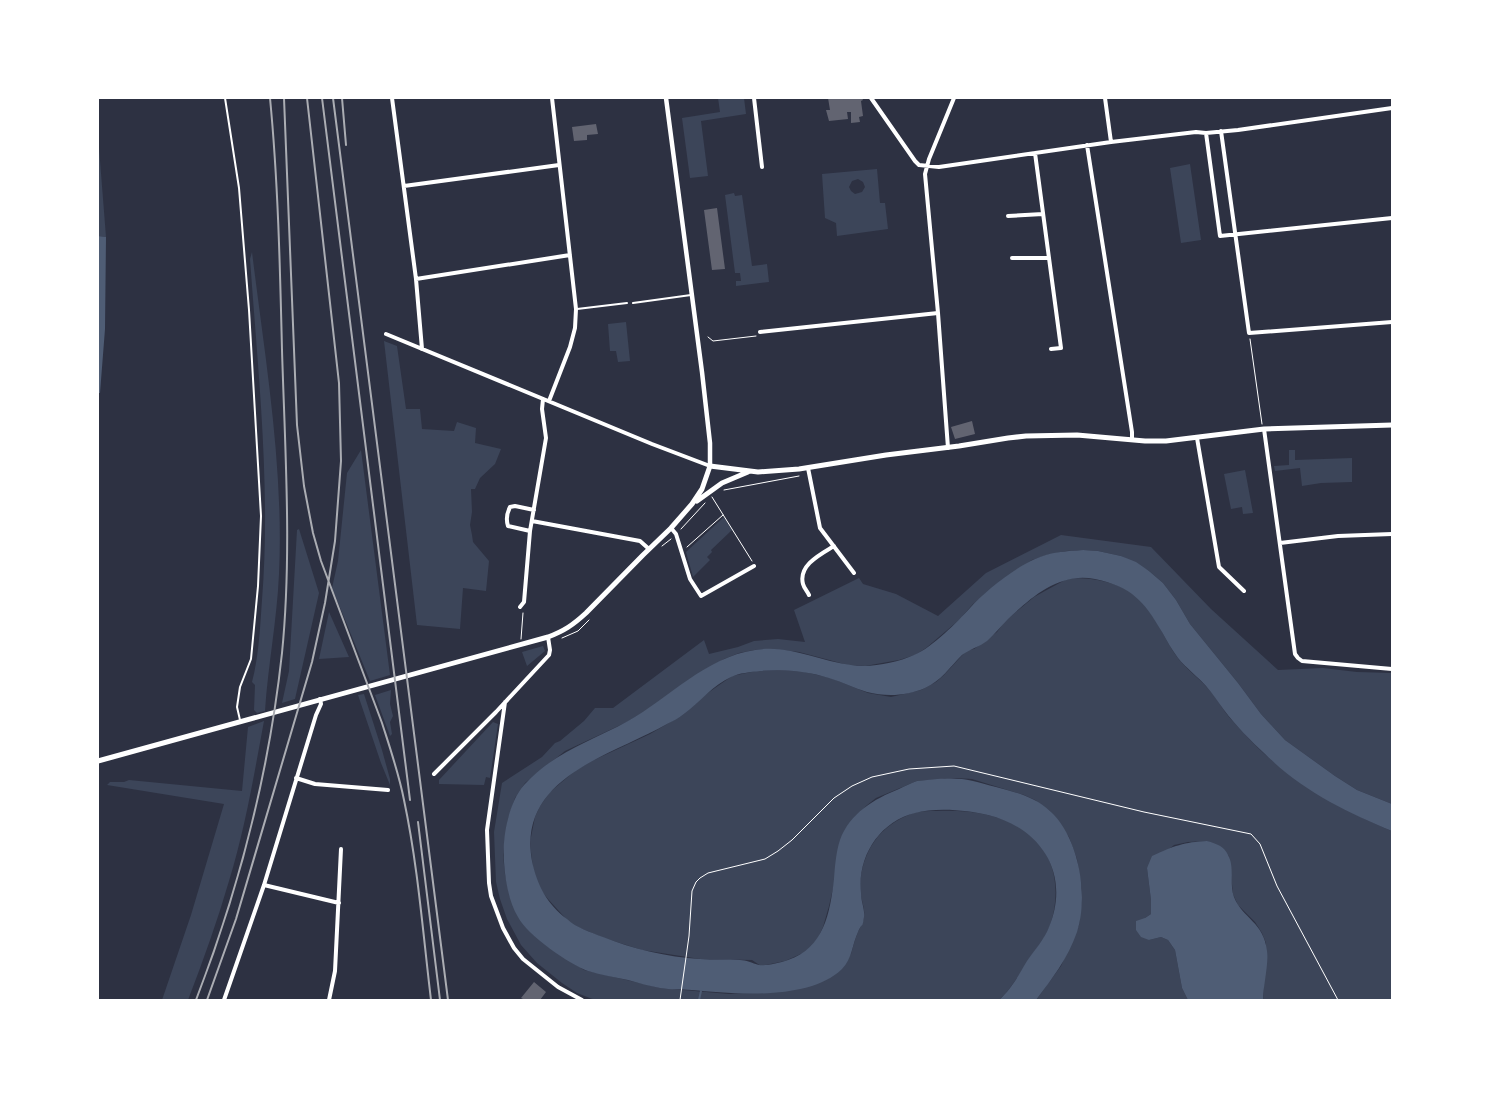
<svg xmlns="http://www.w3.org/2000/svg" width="1490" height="1098" font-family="'Varela Round',sans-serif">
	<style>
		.green { fill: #3c4559; fill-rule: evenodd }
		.water { fill: #4f5d75 }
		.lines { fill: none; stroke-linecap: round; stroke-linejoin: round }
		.stream { stroke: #4f5d75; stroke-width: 2 }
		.building { fill: #626471 }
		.path { stroke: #fff; stroke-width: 1 }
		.service { stroke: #fff; stroke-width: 2 }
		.minor { stroke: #fff; stroke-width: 4 }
		.tertiary { stroke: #fff; stroke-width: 4.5 }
		.secondary { stroke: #fff; stroke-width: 5 }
		.rail { stroke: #abadb3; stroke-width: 2 }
	</style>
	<rect width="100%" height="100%" fill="#2d3142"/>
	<path class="green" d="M718 98H744L746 114 701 121 708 176 690 178 682 118 720 112Z
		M98 135 106 237 98 236Z
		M1190 164 1201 240 1181 243 1170 168Z
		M877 169 880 203H885L888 229 837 236 836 223 825 218 822 174ZM858 179 863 182 865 187 862 192 855 194 851 191 849 187 852 181Z
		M734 193 735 196 742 195 752 266 767 264 769 282 736 286V281H741L740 273H735L725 195Z
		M252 252C265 358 284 467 279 574 277 620 268 665 265 711L257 713 254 710 255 685 252 682C259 655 260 628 262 600 271 487 258 372 250 259Z
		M626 322 630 361 618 362 616 351H610L608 324Z
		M384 341 397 346 406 409H420L422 429 454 431 457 422 476 428 475 443 501 449 495 464 480 478 475 489H471L472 512 470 525 472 535 473 542 489 561 486 591 463 588 460 629 417 625Z
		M361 450 390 675 370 681 332 588 338 561 347 473Z
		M1289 450H1295V460L1352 458V482L1321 483 1302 486 1300 468 1275 471 1274 466 1289 465Z
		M1245 470 1253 513 1243 514 1242 507 1231 509 1224 474Z
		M724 517 732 530 711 550 712 552 707 557 710 560 693 577 686 552Z
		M299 529 319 593 295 699 282 703 289 671 297 530Z
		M1061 535 1151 547 1211 609 1278 670 1323 668 1357 672 1392 673V804L1357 790 1335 776 1285 740 1261 714 1238 683 1190 624 1176 600 1163 583 1149 571 1121 556 1098 551 1083 550 1066 551 1047 555 1032 560 1002 580 973 604 959 620 926 648 915 655 899 660 865 666 848 665 799 652 775 649 754 650 739 653 724 659 690 679 650 708 627 722 565 751 525 783 515 798 508 819 505 837 503 855 505 874 510 897 527 928 548 947 584 970 661 988 729 994 774 992 851 954C853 947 855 939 858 932 861 926 864 922 864 915 865 909 862 902 861 896 858 878 864 856 874 842 883 828 898 819 913 813 920 811 929 811 936 811 972 809 1017 815 1041 846 1057 867 1059 897 1051 922 1047 937 1036 948 1028 961 1018 976 1012 988 999 1000H595L577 993 562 983 537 963 521 945 507 919 500 899 496 882 494 832 502 783 542 757 555 743 560 741 584 721 595 708H613L704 640 709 654 738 647 754 641 778 639 805 642 794 610 859 578 863 584 896 594 938 616 986 573Z
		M1073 578C1094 578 1118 582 1135 595 1152 608 1163 636 1175 654 1185 669 1201 679 1212 693 1218 700 1223 710 1229 717 1242 731 1255 746 1269 758 1309 792 1345 811 1392 831V1000H1263L1266 943 1262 933 1255 922 1238 905 1233 894 1229 856 1207 841 1188 842 1174 845 1147 868 1151 900V914L1145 918 1149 940 1161 937 1168 940 1175 950 1182 988 1188 1000H1036L1061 966 1079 925 1082 902V889L1077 859 1069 837 1050 811 1035 800 1024 795 972 779 956 778 917 781 876 798 866 806 847 827 829 906 823 927 818 938 812 946 803 953 785 961 761 966 752 960 700 959 642 950 604 938 580 928 568 921 548 899 539 888 533 868 531 852V837L535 817 540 806 550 792 576 770 594 760 650 734 684 714 705 695 732 676 756 671 784 670 800 671 831 678 868 693 891 697 921 690 936 682 944 675 967 650 974 649 997 632 1005 621 1034 597 1065 580Z
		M329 612 349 657 319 659Z
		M543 646 545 651 527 666 522 652Z
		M391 690 390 704 393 716 390 722 392 734 390 736 375 695Z
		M364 694 382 750 390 779V785L381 763 358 695Z
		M264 721C254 775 245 829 229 881 217 922 203 961 188 1000H162L191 915 224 804 107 785 110 782H124L129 780 242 791 248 727Z
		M493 722 498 724 490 778 486 777 484 785 439 784V780Z"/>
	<path class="water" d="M98 236 106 237 105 329 100 393H98Z
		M1083 550 1098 551 1121 556 1136 562 1149 571 1163 583 1176 600 1190 624 1238 683 1261 714 1285 740 1335 776 1357 790 1392 804V831C1346 812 1301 790 1265 754 1251 741 1236 726 1224 710 1218 702 1213 694 1206 686 1197 676 1186 668 1178 658 1172 650 1167 641 1162 632 1144 601 1132 587 1095 579 1059 572 1032 597 1008 619 1001 626 995 634 987 641 979 647 970 649 962 655 950 667 941 681 925 688 907 696 886 697 867 692 854 688 842 682 829 678 807 671 784 669 760 671 751 672 739 673 731 677 713 685 700 702 684 714 679 718 673 721 667 724 611 756 517 777 532 861 537 885 547 904 567 919 577 928 590 932 603 937 633 949 667 957 700 959 713 960 727 959 740 960 746 960 752 963 759 965 767 966 779 963 788 960 824 948 830 913 834 879 835 866 836 852 840 840 850 813 874 799 899 789 905 786 911 783 917 781 924 780 930 780 937 779 963 777 971 780 996 787 1015 792 1035 797 1050 811 1079 837 1089 896 1077 932 1068 958 1052 979 1036 1000H999C1012 988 1018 976 1027 961 1035 949 1044 940 1049 927 1071 874 1041 828 988 815 968 810 936 807 915 813 879 822 857 857 861 893 861 902 865 909 864 917 862 930 863 921 858 932 852 945 852 959 842 969 809 1001 734 994 692 990 682 989 671 990 660 988 649 986 639 983 628 980 615 977 601 975 588 971 569 964 528 936 518 917 509 902 505 880 504 862 502 839 508 803 524 785 554 752 590 742 628 721 669 698 706 657 755 650 788 644 818 661 851 665 871 668 896 663 914 655 933 647 957 622 970 608 984 592 1016 567 1035 559 1050 552 1067 551 1083 550Z
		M1207 841C1217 844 1224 846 1228 855 1235 867 1229 884 1234 897 1243 919 1264 922 1267 951 1269 963 1263 987 1263 1000H1188L1182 988 1175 950 1168 940 1161 937 1149 940 1141 937 1136 930V921L1145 918 1151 914V900L1147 868 1152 856C1174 846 1184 842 1207 841Z"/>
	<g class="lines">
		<path class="stream" d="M699 1000 701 991"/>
	</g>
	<path class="building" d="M828 98H862L863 100 861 101 863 116 859 117 860 122 851 123V112H847L848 119 829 121 826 110H830Z
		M596 124 598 134 587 135V140L574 141 572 127Z
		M717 208 725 269 712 270 704 210Z
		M972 421 975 434 955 439 951 427Z
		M534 982 546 992 540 1000H525L521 998Z"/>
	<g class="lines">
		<path class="path" d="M708 337 713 341 756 336
			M1250 339 1262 424
			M724 490 799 476
			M712 497 752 561
			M681 529 705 503
			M662 546 671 539
			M687 547 723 515
			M562 638 578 631 589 620
			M521 639 523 613
			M680 1000 689 936 692 891 696 882 700 878 708 873 765 859 778 851 792 840 834 798 852 786 872 777 909 769 954 766 1144 812 1251 834 1260 844 1277 886 1338 1000"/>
		<path class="service" d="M225 98 239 188 249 310 261 516 258 586 251 659 240 687 237 707 240 720
			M633 303 691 295
			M577 309 627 303"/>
		<path class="minor" d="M392 98 416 279 422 349
			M754 98 762 167
			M871 98 915 161 919 165 939 167 1111 142 1196 132 1206 133 1238 130 1392 108
			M1105 98 1111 142
			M1221 131 1249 333 1392 322
			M1206 133 1220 236 1392 218
			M1087 145 1132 432V440
			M1035 153 1061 348 1051 349
			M404 186 559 165
			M1008 216 1043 214
			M1012 258H1049
			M416 279 570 255
			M760 332 938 313
			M386 334 652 444 710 466
			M549 401 570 347 575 328 576 309 552 98
			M1264 429 1295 654 1298 658 1302 661 1392 669
			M1197 438 1219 567 1244 591
			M948 448 938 313 925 174 929 159 954 98
			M808 468 820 528 854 573
			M532 521 640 541 649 549
			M671 528 676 534 690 579 701 596 754 566
			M530 531 508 526C506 520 507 513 510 507L515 506 534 510
			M1280 543 1338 536 1392 534
			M809 595C807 591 804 588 803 584 798 565 821 554 834 546
			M520 607 524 602 530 531 546 438 542 409 543 399
			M505 702 487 830 489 883 491 896 503 928 514 948 523 959 558 987 582 1000
			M434 774 496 712 549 655 550 650 548 637
			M296 778 315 784 388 790
			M264 885 339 903
			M224 1000 264 885 316 715 321 704 320 699
			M329 1000 335 971 341 849"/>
		<path class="tertiary" d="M666 98 702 372 710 443V466"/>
		<path class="secondary" d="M697 501 722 483 748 472
			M98 761 548 637C564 631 573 625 586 613L643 555 671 528 692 504 702 489 710 466 758 472 799 469 886 455 959 446 1008 438 1026 436 1077 435 1145 441H1166L1264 429 1392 425"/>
		<path class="rail" d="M284 98 297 425 304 486 313 533 321 561 382 723C390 748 399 774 404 800 418 866 423 934 431 1000
			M322 98 410 800
			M333 98 448 1000
			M342 98 346 145
			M418 822 440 1000
			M196 1000C239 889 269 773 282 653 292 553 285 451 282 350 280 266 278 181 270 98
			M207 1000 236 919 312 662 325 603 335 541 341 461 339 383 307 98"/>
	</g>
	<rect width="1490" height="1098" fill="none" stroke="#ffffff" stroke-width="198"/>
</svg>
